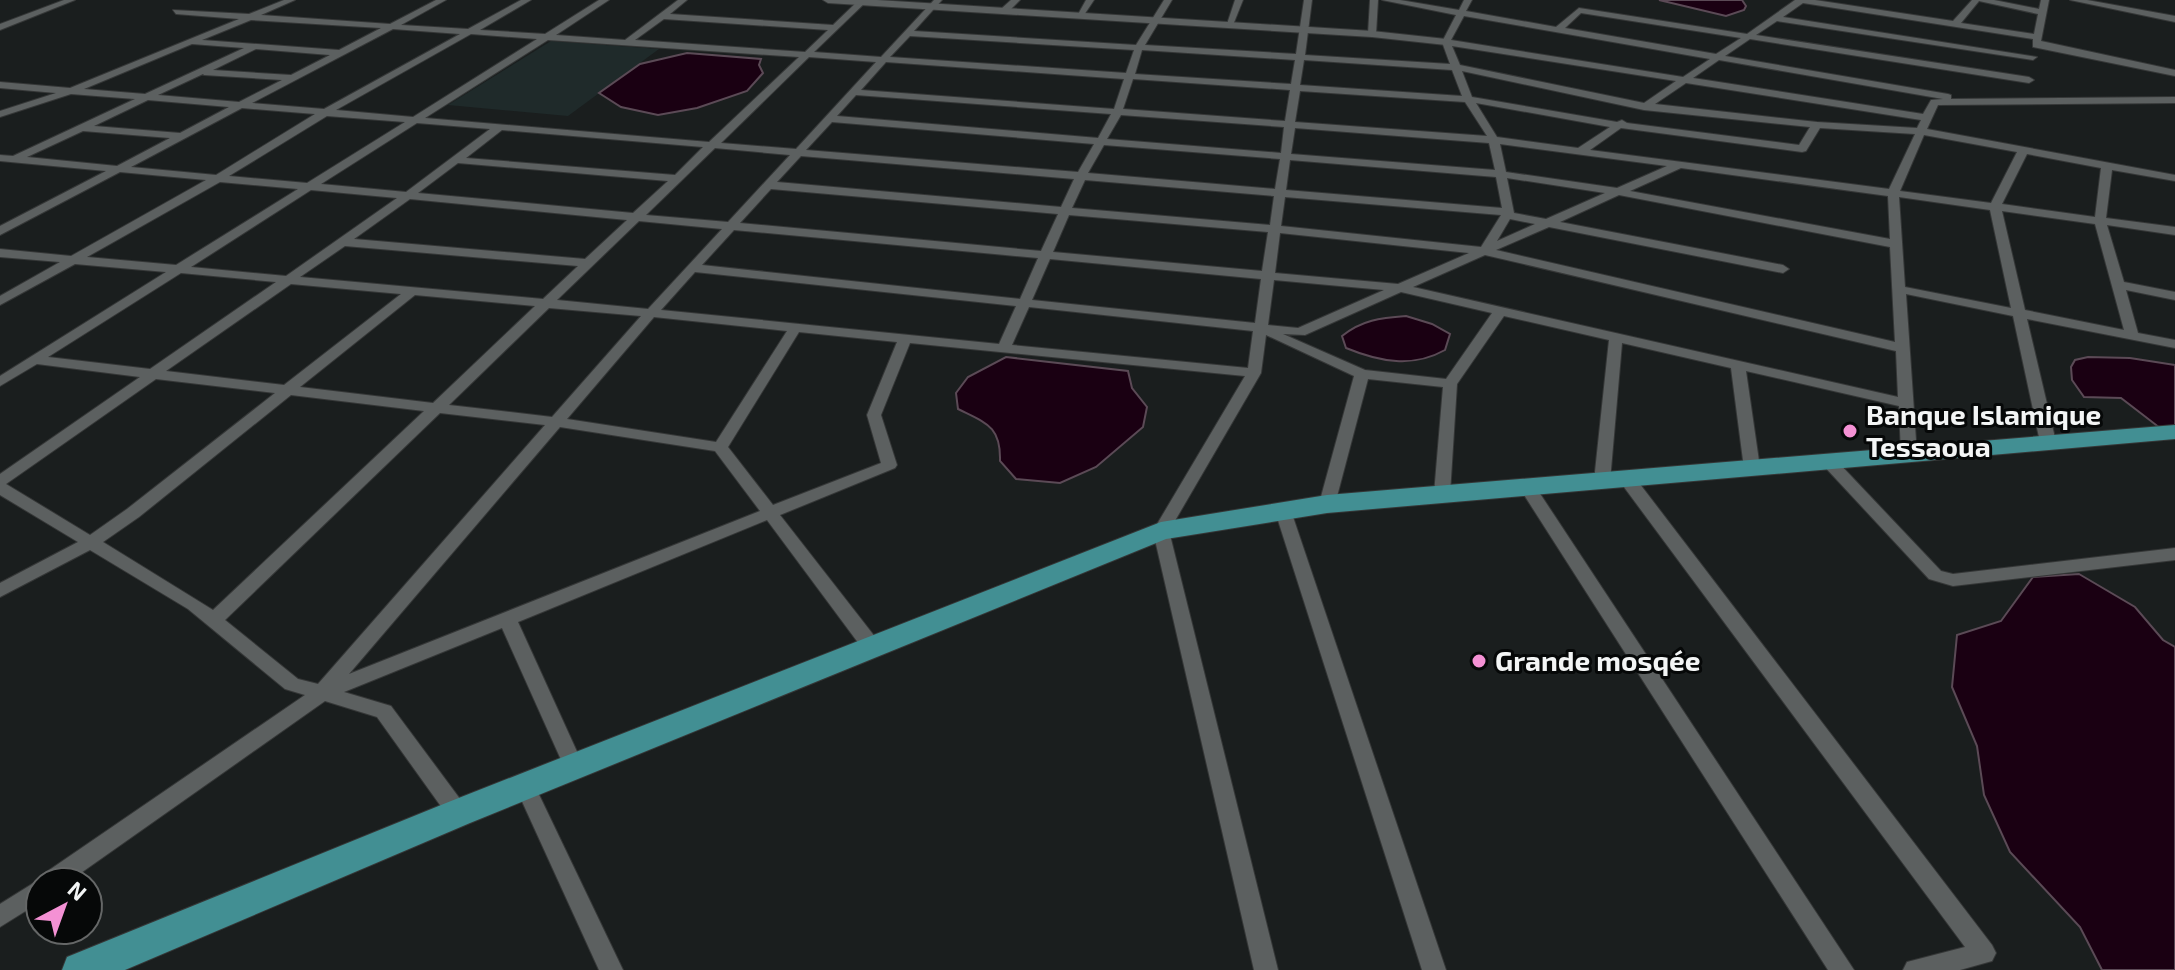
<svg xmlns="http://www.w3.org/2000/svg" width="2175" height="970" font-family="'Exo 2',sans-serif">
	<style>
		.built { fill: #1f2a2a }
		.water { fill: #1a0012; stroke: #5b4a56; stroke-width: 2 }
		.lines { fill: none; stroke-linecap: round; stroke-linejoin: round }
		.minor-casing { stroke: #353737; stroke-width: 2 }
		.tertiary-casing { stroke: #353737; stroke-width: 2 }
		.trunk-casing { stroke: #353737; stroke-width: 2 }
		.minor { fill: #5c6060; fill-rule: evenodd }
		.tertiary { fill: #5c6060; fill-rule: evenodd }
		.trunk { fill: #428f93; fill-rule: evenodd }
		.poi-dot { fill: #f491d4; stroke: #060808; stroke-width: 3 }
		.labels { text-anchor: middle; stroke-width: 6; stroke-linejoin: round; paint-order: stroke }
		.poi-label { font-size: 28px; font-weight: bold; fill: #f3f5f5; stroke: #060808; text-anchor: start }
	</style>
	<rect width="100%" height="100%" fill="#1a1e1e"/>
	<path class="built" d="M551 41 659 49 568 116 448 105Z"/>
	<path class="water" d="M1659 0H1742L1746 6 1744 10 1726 16Z
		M687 53 761 59 759 65 763 73 747 91 697 108 658 115 621 107 599 93 640 64Z
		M1406 316 1432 324 1450 334 1445 350C1413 368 1380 362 1346 348L1342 336C1362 320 1380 318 1406 316Z
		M1006 357 1128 371 1132 388 1147 407 1143 427 1096 467 1060 483 1016 479 1000 461C1001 426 986 423 958 409L956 393 968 377Z
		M2088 357 2130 358 2175 365V426L2160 428 2121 398 2084 397 2072 380 2071 367 2075 360Z
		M2079 574 2135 607 2163 640 2175 647V970H2102L2080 927 2010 852 1984 795 1977 746 1952 687 1957 635 2001 621 2033 577Z"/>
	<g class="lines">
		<g class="minor-casing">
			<path id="minor" d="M64 0H75L0 30V24Z
				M284 0H295L261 15 390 24 436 0H446L401 25 468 29 521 0H531L480 30 545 34 599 0H609L556 35 625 40 678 0H687L670 14 833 25 859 0H868L814 52 881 57 934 0H942L914 31 1136 45 1164 0H1172L1145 45 1296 54 1304 0H1312L1305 55 1450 64 1442 42 1456 15 1382 0H1400L1459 10 1464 0H1472L1466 11 1556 27 1579 8 1747 34 1795 0H1815L1953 21 1972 0H1994L2039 9 2041 0H2049L2041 41 2175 70V76L2033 47V39L1803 3 1783 17 2037 57 2033 60 1777 21 1756 35 2029 77 2034 80 2029 83 1750 39 1725 56 1948 94 1951 95V99L2175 97V103L1938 105 1927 129 2175 175V181L2112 170 2106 218 2175 227V235L2107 225 2124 282 2175 292V300L2126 290 2138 333 2175 340V348L2027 319 2056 442 2048 447 2040 442 2013 316 1906 294 1917 455 1914 458H1904L1901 455 1899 406 1746 371 1760 468 1752 473 1744 468 1731 368 1622 343 1610 481 1602 486 1594 481 1609 340 1504 316 1457 384 1450 494 1448 498 1442 499 1434 494 1443 387 1368 379 1335 504 1327 509 1319 504 1354 376 1266 335 1261 373 1169 531 1278 970H1254L1153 531 1245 376 910 343 881 415 897 465 895 468 780 515 879 642 881 647 879 652 872 654 865 652 767 520 518 622 584 767 581 773 574 775 567 773 502 628 344 692 391 706 466 807 469 813 466 819 458 822 450 819 377 717 325 701 68 882H40V902L0 927V904L40 879 42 875 305 695 285 689 188 609 90 550 0 597V583L78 542 0 495V474L140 377 37 364 0 386V376L166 272 75 264 0 305V296L60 262 0 257V249L71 256 206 180 120 172 0 235V226L106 171 0 161V155L13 156 135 99 71 94 0 117V111L56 93 0 88V82L70 88 239 19 176 14 173 10 249 14ZM1979 1 2038 14 2034 34 1961 23ZM1581 13 1741 38 1716 54 1565 28ZM1464 16 1710 59 1683 77 1451 40ZM664 19 828 30 805 52 635 40ZM251 20 381 28 339 50 202 40ZM393 29 460 34 324 109 252 103ZM471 34 537 39 413 117 336 110ZM910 36 1134 50 1126 73 890 57ZM548 40 799 57 709 142 425 118ZM192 44 244 48 145 94 84 89ZM1452 46 1676 81 1644 103 1460 65ZM256 49 330 55 291 75 213 70ZM1142 50 1295 60 1291 84 1135 74ZM809 57 876 62 796 149 721 143ZM1304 60 1452 70 1462 96 1300 85ZM1719 60 1943 99 1931 100 1923 114 1693 78ZM886 62 1124 79 1114 109 861 90ZM1462 71 1644 110 1810 127 1799 145 1627 123 1622 120 1617 122 1472 97ZM203 74 204 75 282 80 239 102 158 95ZM1133 79 1290 90 1285 121 1123 109ZM1686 83 1921 120 1917 128 1817 122 1655 104ZM1300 91 1465 102 1487 136 1295 122ZM856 95 1111 114 1098 138 837 116ZM148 100 229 107 180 133 94 126ZM1476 103 1610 127 1578 148 1497 137ZM242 108 315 114 216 175 131 167ZM1121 115 1284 127 1281 153 1107 139ZM327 116 405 122 307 183 229 176ZM832 122 1094 144 1078 172 806 150ZM417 123 490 129 406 192 321 184ZM1295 128 1489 143 1495 170 1291 154ZM1621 128 1802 152 1806 151 1820 128 1915 134 1889 189 1590 150ZM502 130 703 147 675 175 466 158ZM83 131 170 138 117 166 27 157ZM1924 135 2017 152 1991 203 1900 191ZM1500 144 1667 166 1617 188 1506 172ZM1104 145 1280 159 1275 189 1088 173ZM715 148 790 155 728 222 646 215ZM2027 154 2101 168 2095 217 2002 204ZM801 156 1074 179 1061 207 777 182ZM1290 160 1496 177 1502 208 1286 190ZM458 163 668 181 633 213 418 193ZM1681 168 1888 196 1890 239 1630 191ZM1507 178 1605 193 1546 219 1514 213ZM1085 180 1274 196 1270 225 1072 208ZM220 182 298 189 176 265 87 257ZM771 189 1058 214 1041 251 740 223ZM311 190 397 198 286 276 191 267ZM1619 195 1890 247 1895 342 1496 250 1549 227 1783 273 1789 269 1783 265 1560 222ZM1285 197 1501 215 1481 247 1281 226ZM1899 197 1990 210 2011 308 1905 287ZM410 199 627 220 585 259 354 239ZM2002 211 2095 224 2124 330 2025 310ZM1069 215 1268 232 1262 271 1053 252ZM1510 219 1535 224 1497 241ZM639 221 722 229 648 309 557 300ZM734 230 1038 258 1020 299 702 265ZM1280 233 1469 253 1398 284 1275 273ZM345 246 578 266 543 299 300 277ZM1485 255 1896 351 1898 397 1413 287ZM1050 259 1261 279 1255 323 1032 300ZM695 272 1016 306 999 344 661 310ZM181 273 276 282 150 369 48 357ZM1274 280 1384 290 1298 328 1268 325ZM291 284 401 294 284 385 166 371ZM1401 292 1492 313 1446 379 1365 370 1283 334 1305 335ZM415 295 535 306 433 403 300 387ZM1029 307 1253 331 1248 368 1012 345ZM549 308 641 316 552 417 449 405ZM654 317 787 331 716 442 567 419ZM799 332 897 342 867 415 881 463 773 505 728 447ZM156 379 275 393 127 509 90 535 6 484ZM291 395 424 411 213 610 103 542 139 517ZM440 413 545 425 318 684 298 679 225 620ZM560 427 715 451 760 511 349 674Z
				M1011 0H1020L1007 13H1001V9Z
				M1086 0H1094L1082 18H1076Z
				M1235 0H1243L1233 25 1226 27Z
				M1370 0H1378L1376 34 1372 37 1368 34Z
				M2070 0H2087L2175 16V22Z
				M1829 457 1835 459 1941 571 1953 574 2175 548V560L1953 586 1929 579 1823 465 1821 462 1823 459Z
				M1627 474 1633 475 1992 945 1996 953 1992 961 1960 970H1903L1907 962 1965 947 1621 483 1619 479 1621 475Z
				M1527 482 1533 483 1854 970H1828L1519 487Z
				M1283 506 1291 511 1446 970H1422L1275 511Z
				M525 777 532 780 623 970H599L515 786 518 780Z"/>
		</g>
		<g class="tertiary-casing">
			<path id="tertiary" d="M823 0H877L1372 31 1446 39 1451 42 1446 45 1372 37 828 3Z"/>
		</g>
		<g class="trunk-casing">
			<path id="trunk" d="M2175 425V439L1327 513 1166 539 470 823 125 970H62L67 957 446 803 1161 522 1327 495Z"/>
		</g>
		<use href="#minor" class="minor"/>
		<use href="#tertiary" class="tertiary"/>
		<use href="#trunk" class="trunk"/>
	</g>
	<g class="poi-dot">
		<circle cx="1850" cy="431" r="8"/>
		<circle cx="1479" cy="661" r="8"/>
	</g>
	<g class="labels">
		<g class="poi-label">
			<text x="1866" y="425">Banque Islamique<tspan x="1866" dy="32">Tessaoua</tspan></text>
			<text x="1495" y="671">Grande mosqée</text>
		</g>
	</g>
	<g transform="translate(64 906) rotate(41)"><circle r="38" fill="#060808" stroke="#656767" stroke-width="2"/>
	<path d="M0-6L14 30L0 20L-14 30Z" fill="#f491d4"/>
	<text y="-12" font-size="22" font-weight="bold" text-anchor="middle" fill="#f3f5f5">N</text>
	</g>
</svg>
